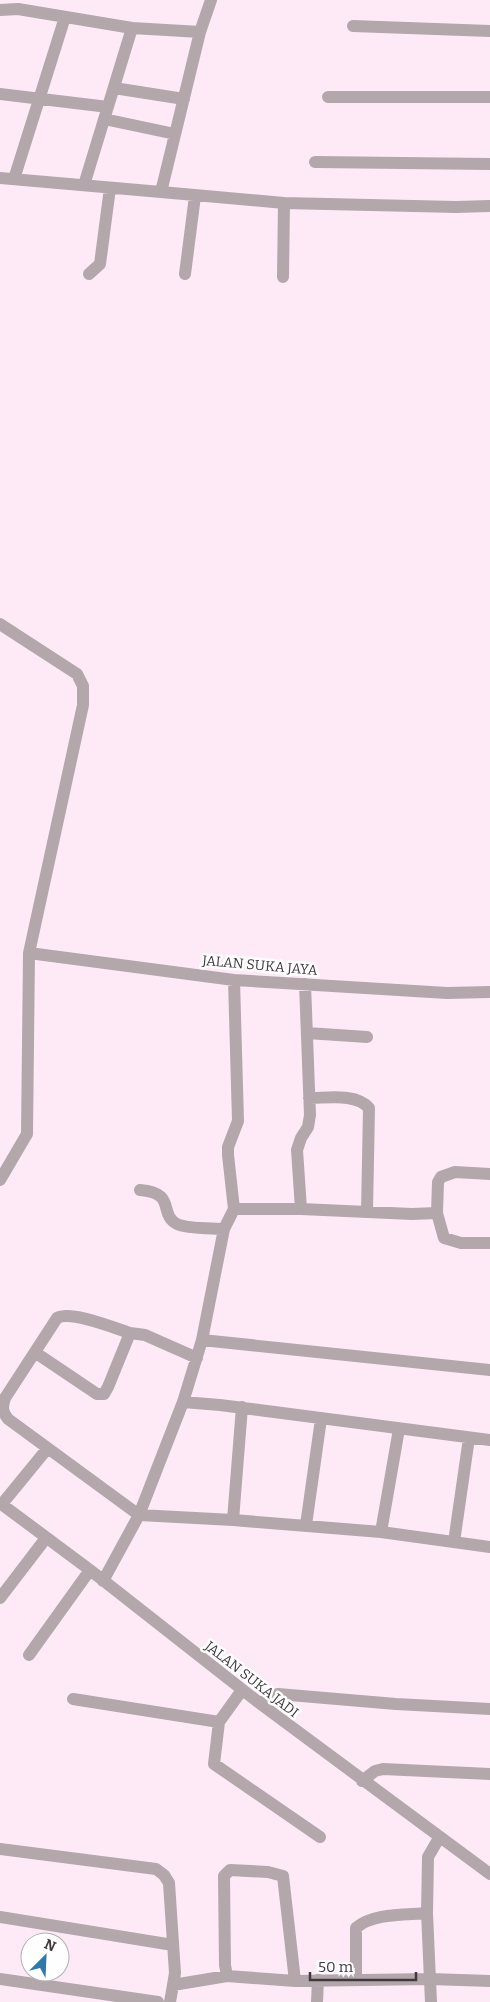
<svg xmlns="http://www.w3.org/2000/svg" width="490" height="2002" font-family="Bitter,serif">
	<style>
		.lines { fill: none; stroke-linecap: round; stroke-linejoin: round }
		.minor { stroke: #b3a7ab; stroke-width: 12 }
		.labels { text-anchor: middle; stroke-width: 5; stroke-linejoin: round; paint-order: stroke }
		.street-label { font-size: 14px; fill: #42393f; stroke: #fefefe }
	</style>
	<rect width="100%" height="100%" fill="#feeaf7"/>
	<g class="lines">
		<path class="minor" d="M0 10 18 9 132 28 200 32
			M353 26 490 31
			M114 88 184 99
			M0 94 108 107
			M328 97H490
			M104 119 175 134
			M315 162 490 164
			M0 178 161 192 200 32 211 0
			M14 179 65 17
			M84 185 132 28
			M161 192 284 203 283 277
			M284 203 456 207 490 206
			M89 274 100 264 110 188
			M185 274 195 196
			M0 624 77 674 83 686V705L29 953 27 1134 0 1180
			M29 953 234 980 447 993 490 992
			M234 980 238 1121 228 1147V1155L234 1209
			M307 1033 367 1037
			M309 1098C328 1098 356 1093 369 1108L367 1211
			M140 1190C177 1193 158 1214 177 1224 187 1229 211 1228 224 1229
			M301 1209 297 1150 301 1138 308 1127 310 1115 305 984
			M437 1213 444 1238 461 1243H490
			M130 1333C114 1328 71 1310 57 1318L5 1398C2 1407 2 1411 8 1419L139 1515 233 1520 381 1532 490 1547
			M202 1340 490 1370
			M36 1353 97 1394H104L108 1387 130 1333 145 1335 197 1358
			M183 1402 220 1405 490 1440
			M0 1503 90 1570 262 1705 490 1874
			M2 1504 47 1449
			M233 1520 242 1407
			M306 1525 321 1419
			M381 1532 399 1429
			M454 1542 469 1438
			M103 1581 139 1515 183 1402 202 1340 224 1229 234 1209H301L412 1214 437 1213 438 1182 441 1177 455 1172 490 1174
			M0 1598 46 1538
			M29 1655 90 1570
			M242 1690 219 1722 214 1764 320 1837
			M73 1699 219 1722
			M262 1705 267 1698 278 1694 396 1704 490 1709
			M362 1781 375 1771 383 1769 490 1774
			M0 1849 156 1869 164 1875 169 1883 175 1973 173 1985
			M0 1917 173 1945
			M227 1976 225 1965 224 1876 230 1870 268 1872 283 1876 295 1981
			M0 1979 158 2002
			M356 1980V1928C372 1913 406 1915 427 1913
			M170 2002 173 1985 227 1976 295 1981 430 1979 490 1981
			M317 2002 318 1980
			M431 2002 427 1913 428 1857 439 1838"/>
	</g>
	<g class="labels">
		<g class="street-label">
			<text transform="translate(260 965) rotate(5)" y="5">JALAN SUKA JAYA</text>
			<text transform="translate(252 1679) rotate(38)" y="5">JALAN SUKA JADI</text>
		</g>
	</g>
	<g transform="translate(45 1957) rotate(24)"><circle r="24" fill="#fefefe" stroke="#b3afb2"/>
	<path d="M0-4L9 19L0 12L-9 19Z" fill="#2e78ac"/>
	<text y="-8" font-size="14" font-weight="bold" text-anchor="middle" fill="#42393f">N</text>
	</g>
	<path d="M310 1972v8h106v-8" fill="none" stroke="#42393f" stroke-width="2.5"/>
	<text x="318" y="1972" font-size="15" fill="#42393f" stroke="#fefefe" stroke-width="4" paint-order="stroke">50 m</text>
</svg>
